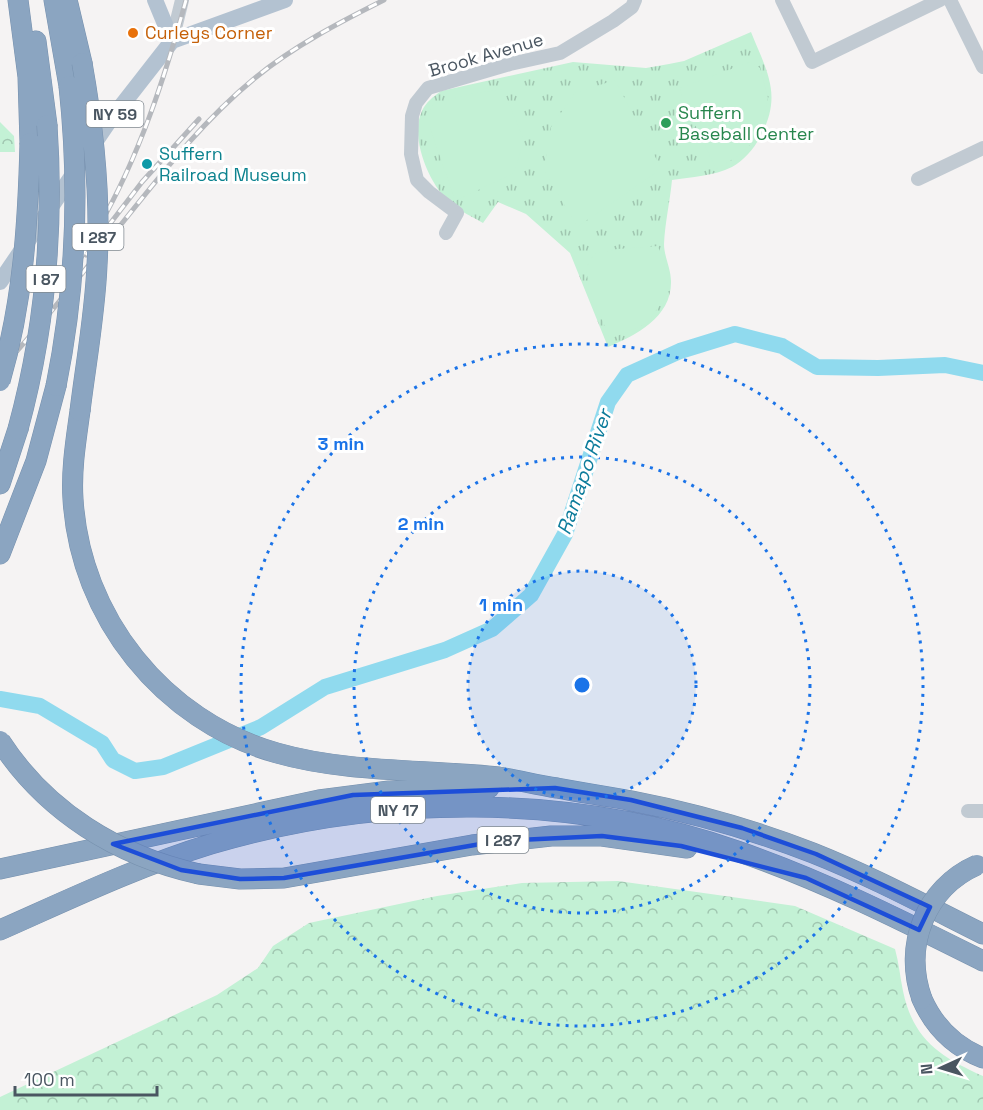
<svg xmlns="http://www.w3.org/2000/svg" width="983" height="1110" font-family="'Space Grotesk',sans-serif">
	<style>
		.forest { fill: url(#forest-crowns) }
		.park { fill: url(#park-tufts) }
		.pitch { fill: #c3f1d5 }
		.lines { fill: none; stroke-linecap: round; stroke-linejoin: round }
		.river { stroke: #90daee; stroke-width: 16 }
		.highway-casing { stroke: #7690ad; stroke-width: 21 }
		.minor { stroke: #c1cad2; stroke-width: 14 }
		.major { stroke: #b3c2d1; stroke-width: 16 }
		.highway { stroke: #8ba5c1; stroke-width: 20 }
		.rail-casing { stroke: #b5b8bd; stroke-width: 5 }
		.rail { stroke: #fff; stroke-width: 3; stroke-dasharray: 9; stroke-linecap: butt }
		.highway-bridge-casing { stroke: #7690ad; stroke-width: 21; stroke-linecap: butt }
		.highway-bridge { stroke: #8ba5c1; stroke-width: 20 }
		.marked { fill: #1d4ed8; fill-opacity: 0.2; stroke: #1d4ed8; stroke-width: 4.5; stroke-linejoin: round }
		.ring { fill: none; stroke: #1a73e8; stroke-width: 3; stroke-dasharray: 3 6 }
		.food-dot { fill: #e8710a; stroke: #fff; stroke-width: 2 }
		.leisure-dot { fill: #2e9e5b; stroke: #fff; stroke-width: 2 }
		.culture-dot { fill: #0f9aa8; stroke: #fff; stroke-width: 2 }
		.labels { text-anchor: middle; stroke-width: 6; stroke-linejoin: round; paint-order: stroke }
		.shield { fill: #fff; stroke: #808990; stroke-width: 1.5 }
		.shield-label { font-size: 16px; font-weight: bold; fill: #4a5661 }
		.food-label { font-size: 18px; fill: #c56008; stroke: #fff; text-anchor: start }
		.street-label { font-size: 18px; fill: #4a5661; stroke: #fff }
		.leisure-label { font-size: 18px; fill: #27864d; stroke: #fff; text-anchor: start }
		.culture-label { font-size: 18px; fill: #0d838f; stroke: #fff; text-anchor: start }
		.water-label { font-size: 20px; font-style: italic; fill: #0c7c9b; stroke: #fff }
		.centre { fill: #1a73e8; stroke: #fff; stroke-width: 3 }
		.ring-label { font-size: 18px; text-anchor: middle; font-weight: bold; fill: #1a73e8; stroke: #fff; stroke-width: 6; stroke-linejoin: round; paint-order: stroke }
	</style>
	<defs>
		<pattern id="forest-crowns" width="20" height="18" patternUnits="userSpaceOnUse" patternTransform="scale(1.5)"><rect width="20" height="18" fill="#c3f1d5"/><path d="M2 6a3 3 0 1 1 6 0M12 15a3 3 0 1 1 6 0" fill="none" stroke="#a0c6b0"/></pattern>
		<pattern id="park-tufts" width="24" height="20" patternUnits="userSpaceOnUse" patternTransform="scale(1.5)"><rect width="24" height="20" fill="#c3f1d5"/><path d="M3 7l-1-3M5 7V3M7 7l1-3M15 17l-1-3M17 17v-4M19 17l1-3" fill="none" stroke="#a0c6b0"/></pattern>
	</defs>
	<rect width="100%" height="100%" fill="#f5f3f3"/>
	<path class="forest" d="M0 122 14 136 15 152H0Z
		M618 881 795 906 895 949C899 963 900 977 903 991 913 1039 940 1057 983 1076V1110H0V1097L217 995 258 968 273 946 309 923 437 896 522 883Z"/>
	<path class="park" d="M751 32C767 72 783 95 760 137 754 149 743 161 732 167 714 176 691 177 672 180 670 201 665 223 664 244 664 256 671 269 671 281 672 317 636 335 608 347L570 253 526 214 498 202 483 223C473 217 460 211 451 204 430 186 409 138 422 111 426 102 433 97 441 91L573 62 646 68 669 64 684 61Z"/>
	<path class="pitch" d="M750 62 760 68 768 98 759 137 735 158 716 169 682 97 680 88Z
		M615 80 660 166 654 174 577 227 544 169 551 127 575 93Z
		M503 89 524 140 514 173 455 201 429 124V111L434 104 470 94Z
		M658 246 666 271V297L646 324 610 339 589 288 586 268 594 254 617 249Z"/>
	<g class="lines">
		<path class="river" d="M0 699 40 706 102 743 113 760 135 771 163 767 261 727 325 687 445 650 492 629 531 595 565 534 608 402 627 375 680 351 735 334 782 346 817 367 878 368 945 365 983 373"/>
		<g class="highway-casing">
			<path id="highway" d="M18 0 28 77 30 143
				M54 0 69 86
				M68 4 82 63
				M36 41 47 125
				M80 411C76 440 71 470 73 499 80 617 163 721 277 753 347 773 426 769 499 777 518 780 537 785 557 788 582 793 607 796 632 801 694 813 754 830 813 853 871 876 927 906 983 934
				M0 484 18 429
				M0 554 36 461 56 386
				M0 869 319 800 389 791 489 788
				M199 874 240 879 284 878 472 845 551 836H602L687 848
				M0 930C70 899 139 866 211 844 379 794 571 793 737 851 822 880 903 921 983 961
				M922 999C934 1026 955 1047 983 1058"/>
		</g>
		<path class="minor" d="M782 0 812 62 940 0
			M950 0 983 67
			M172 41 182 0
			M918 179 983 148
			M446 233 457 213 429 192 417 180 411 154 412 116 416 103 428 88 510 64 560 53 613 21 632 7 635 0
			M968 811H983"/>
		<path class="major" d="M155 0 172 41
			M0 282 108 123 172 41 285 0"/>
		<use href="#highway" class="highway"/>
		<g class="rail-casing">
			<path id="rail" d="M99 226C139 157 165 77 186 0
				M86 255 142 182 199 119
				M72 273 87 247
				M0 370C39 327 76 282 111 237 156 181 200 123 255 78 294 46 340 22 384 0"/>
		</g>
		<use href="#rail" class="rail"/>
		<g class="highway-bridge-casing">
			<path id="highway-bridge" d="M0 381C23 303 28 224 30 143
				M56 386C76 287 80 187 69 86
				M80 411C86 362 95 314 97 265 101 197 94 130 82 63
				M18 429C45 330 54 228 47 125
				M0 741C46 812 118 856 199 874
				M922 999C903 946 925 888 977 865"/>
		</g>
		<use href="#highway-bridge" class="highway-bridge"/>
	</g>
	<path class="marked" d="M555 788 631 800 742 828 816 854 930 907 919 930 806 878 681 846 602 836 498 841 284 878 240 879 181 870 113 844 353 795Z"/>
	<circle cx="582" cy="685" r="114" fill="#1a73e8" fill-opacity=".12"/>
	<g class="ring">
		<circle cx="582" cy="685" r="114"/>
		<circle cx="582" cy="685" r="228"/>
		<circle cx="582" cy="685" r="341"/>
	</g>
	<circle class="food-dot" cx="133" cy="33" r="6"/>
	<circle class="leisure-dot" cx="666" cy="123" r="6"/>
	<circle class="culture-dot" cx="147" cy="164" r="6"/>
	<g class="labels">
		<g class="shield">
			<rect x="86.5" y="101" width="57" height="26" rx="4.5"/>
			<rect x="72.5" y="224" width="51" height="26" rx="4.5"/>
			<rect x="26.5" y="266" width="39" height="26" rx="4.5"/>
			<rect x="371" y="797" width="54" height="26" rx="4.5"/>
			<rect x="477.5" y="827" width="51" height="26" rx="4.5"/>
		</g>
		<g class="shield-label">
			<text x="115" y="120">NY 59</text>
			<text x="98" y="243">I 287</text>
			<text x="46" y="285">I 87</text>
			<text x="398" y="816">NY 17</text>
			<text x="503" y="846">I 287</text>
		</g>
		<g class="food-label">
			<text x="145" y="39">Curleys Corner</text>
		</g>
		<g class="street-label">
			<text transform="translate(486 55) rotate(-16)" y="6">Brook Avenue</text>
		</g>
		<g class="leisure-label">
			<text x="678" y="119">Suffern<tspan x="678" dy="21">Baseball Center</tspan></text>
		</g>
		<g class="culture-label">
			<text x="159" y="160">Suffern<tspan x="159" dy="21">Railroad Museum</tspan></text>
		</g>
		<g class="water-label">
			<text transform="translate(584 472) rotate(-71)" y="7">Ramapo River</text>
		</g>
	</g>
	<circle cx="582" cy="685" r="9" class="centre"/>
	<g class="ring-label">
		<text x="341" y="450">3 min</text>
		<text x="421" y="530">2 min</text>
		<text x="501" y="611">1 min</text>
	</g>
	<g transform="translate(941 1068) rotate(266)" stroke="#ffffff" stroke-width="4.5" paint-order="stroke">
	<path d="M0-4.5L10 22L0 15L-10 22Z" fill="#4a5661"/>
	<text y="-9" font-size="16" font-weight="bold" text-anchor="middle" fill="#4a5661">N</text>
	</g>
	<path d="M15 1086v9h142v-9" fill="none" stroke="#4a5661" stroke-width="3"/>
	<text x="24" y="1086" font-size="18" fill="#4a5661" stroke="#ffffff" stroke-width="4.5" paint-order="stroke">100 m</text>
</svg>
